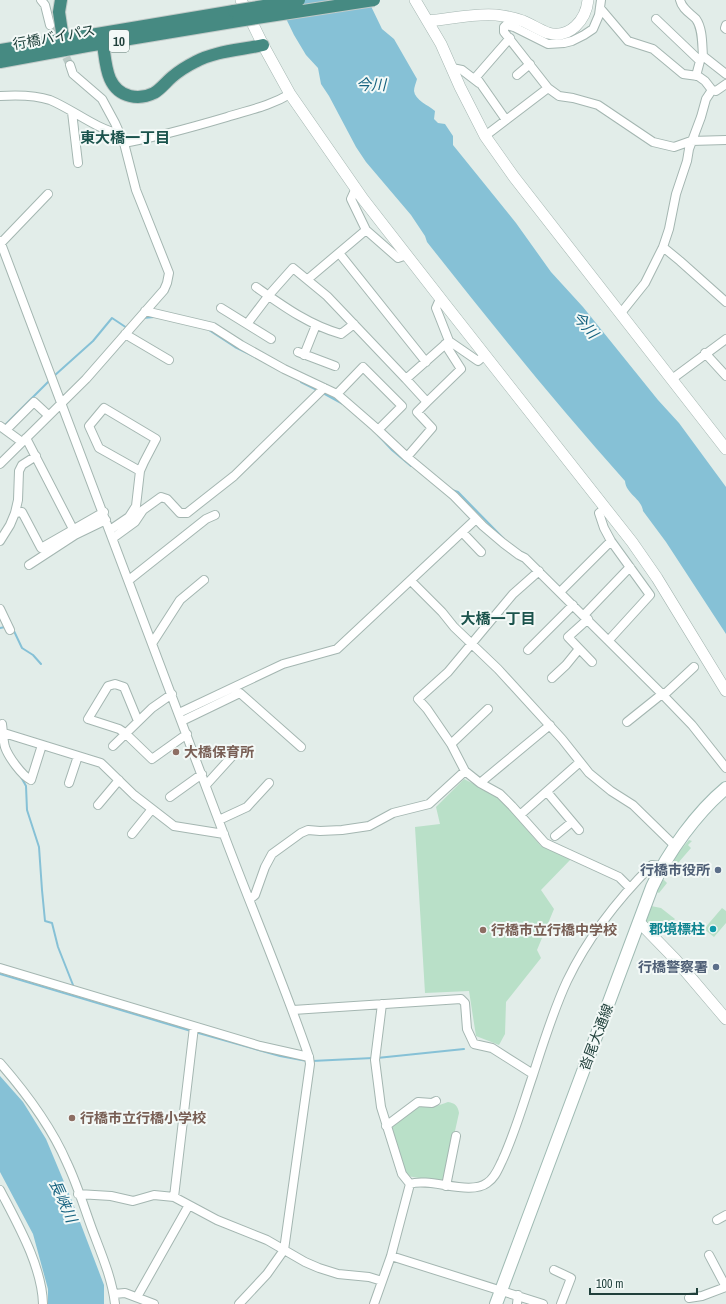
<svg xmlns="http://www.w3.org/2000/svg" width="726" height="1304" font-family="'Archivo Narrow','Noto Sans JP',sans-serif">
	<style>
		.green { fill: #b9e0c8 }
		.water { fill: #86c1d6 }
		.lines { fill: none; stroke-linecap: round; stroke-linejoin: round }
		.stream { stroke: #86c1d6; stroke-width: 2 }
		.minor-tunnel { stroke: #bbcac6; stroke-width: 8; stroke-dasharray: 8 4; stroke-linecap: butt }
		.minor-casing { stroke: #a4b6b1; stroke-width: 10 }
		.tertiary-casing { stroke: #a4b6b1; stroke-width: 12 }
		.secondary-casing { stroke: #9fbab3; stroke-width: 14 }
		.trunk-casing { stroke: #c1cac8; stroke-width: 14 }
		.minor { stroke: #fff; stroke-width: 8 }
		.tertiary { stroke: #fff; stroke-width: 11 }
		.secondary { stroke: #fff; stroke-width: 12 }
		.trunk { stroke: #468a82; stroke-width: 12 }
		.trunk-bridge-casing { stroke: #c1cac8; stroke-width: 14; stroke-linecap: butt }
		.trunk-bridge { stroke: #468a82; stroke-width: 12 }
		.education-dot { fill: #8d6e63; stroke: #f3f9f7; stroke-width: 1.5 }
		.service-dot { fill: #5c6f8a; stroke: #f3f9f7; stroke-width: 1.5 }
		.culture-dot { fill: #0f9aa8; stroke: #f3f9f7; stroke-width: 1.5 }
		.labels { text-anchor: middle; stroke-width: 4; stroke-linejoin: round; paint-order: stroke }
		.shield { fill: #f3f9f7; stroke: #5f7873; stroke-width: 1 }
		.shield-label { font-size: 13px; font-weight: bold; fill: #20403b }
		.street-label { font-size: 14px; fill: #20403b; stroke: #f3f9f7 }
		.education-label { font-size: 14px; font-weight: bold; fill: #785e54; stroke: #f3f9f7; text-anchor: start }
		.service-label { font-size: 14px; font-weight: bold; fill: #4e5e75; stroke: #f3f9f7; text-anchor: end }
		.culture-label { font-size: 14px; font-weight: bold; fill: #0d838f; stroke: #f3f9f7; text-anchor: end }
		.water-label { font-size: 15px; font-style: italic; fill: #166380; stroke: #f3f9f7 }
		.neighbourhood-label { font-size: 15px; font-weight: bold; fill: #1b534c; stroke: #f3f9f7 }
	</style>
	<rect width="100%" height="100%" fill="#e2ede9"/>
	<path class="green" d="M464 779 498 796 541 846 571 859 541 890 554 909 537 950 541 958 506 1002 505 1034 499 1045 476 1036 469 991 425 993 415 827 440 824 436 807Z
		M689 840 692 841 688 845 691 848 666 877 664 876 678 853Z
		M663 879 667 883 659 893 657 892Z
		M651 906 661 908 675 919 659 937 645 924Z
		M722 908 726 911V923L714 937 704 929Z
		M448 1102C455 1103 458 1106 459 1113L445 1176 443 1182 407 1176 393 1133 392 1127 395 1123 422 1105 434 1107Z"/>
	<path class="water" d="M277 0H368L382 29 394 39 417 79C416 83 414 87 414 91 415 100 428 105 435 111L434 119 438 123 445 124 453 136V145L516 223 551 272 583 307 658 400 679 423 726 487V634L666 542 643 511C642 499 626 494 625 481 556 404 491 323 427 242L425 236 411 215 366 162 356 147 329 96 321 84 318 68 306 55 294 35Z
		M0 1076 23 1102 46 1139 72 1201 104 1285V1304H48V1289L33 1234 0 1172Z"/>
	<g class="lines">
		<path class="stream" d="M143 318 154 317
			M209 330 235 347 257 358
			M54 376 93 341 112 318 127 328
			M301 382 319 391
			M323 393 343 404
			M3 427 50 380
			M378 435 392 450 411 466
			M452 490 458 492 504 539
			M0 628 5 627
			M13 629 22 648 33 655 41 664
			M21 777 26 786 27 810 39 847 42 890 45 921 52 923 58 947 73 985V988
			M0 974 191 1031
			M195 1032 280 1056 307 1061
			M377 1058 464 1049
			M312 1061 373 1058"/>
		<path class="minor-tunnel" d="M50 25 70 65"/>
		<g class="minor-casing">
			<path id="minor" d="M41 0 45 5 50 25
				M601 0 599 15 593 29 584 35 572 41 564 43 548 44 514 27 506 25 504 27V32L548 88 559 96 573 98 598 105 653 142 674 147 691 141 726 140
				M680 0C682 9 690 13 696 19 703 29 702 45 703 56L726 74
				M600 8 628 41 653 49 683 74 698 76 705 81 712 90
				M656 19 700 61 696 76
				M726 25 725 28 726 29
				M452 68 462 70 479 83
				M517 75 530 64
				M0 96C16 95 35 95 50 100 74 110 94 128 120 134
				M72 112 78 163
				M506 120 476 77 510 38
				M485 136 548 88
				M124 143C159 137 193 127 227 117 249 110 270 106 290 94
				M356 188 351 199 366 230 398 258 407 255
				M0 241C75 438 149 635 223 832 251 907 283 981 309 1057L310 1064 284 1250 267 1274 239 1304
				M1 243 48 194
				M663 247 680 261 726 302
				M339 253 426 362
				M308 279 366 230
				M256 287C283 306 309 325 341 334L354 324
				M440 299 436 308 449 341
				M221 308 271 339
				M145 311 213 327 241 345 284 369 337 394 375 427 407 457 454 496 483 526 503 543 519 555 525 558 662 694 692 725 726 768
				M621 313 645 283 663 247 669 229 676 194 687 161 689 149 701 117 706 99 712 90 716 91 726 84
				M247 324 269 295 293 268 327 296 406 379 449 341 478 361 485 355
				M125 334 169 360
				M298 352 335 366
				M705 353 726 376
				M304 355 316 325
				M406 379 427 402 461 369 445 344
				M672 379 726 339
				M337 394 363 367 402 406 378 430
				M0 426 22 442
				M6 430 34 402 48 415
				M26 438 73 529
				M407 457 432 428 417 412 427 402
				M0 464 86 379 164 290 167 283 169 273 136 190 124 143 115 123 102 99 73 74 70 65
				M606 508 599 513 604 528 611 541 650 595 609 640
				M15 513 22 512 41 548 104 512
				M110 530 129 517 136 506 140 471 99 448 89 426 104 408 156 439 144 462 140 471
				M462 532 481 552
				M113 538 135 522 143 510 161 497 167 499 180 513H187L234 476 324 388
				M0 541 10 525 15 513 18 500 19 471 22 465 36 456
				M29 565 75 535 106 520
				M539 571 513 594 448 672 418 699 427 709 451 744 465 771 480 783 550 725
				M129 580 206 519 215 515
				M411 581 442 612 454 627 498 669 562 739 589 773 611 791 633 805 675 846
				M561 591 611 541
				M0 609 10 630
				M584 615 630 567
				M588 619 568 637 592 662
				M153 642 180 600 204 580
				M528 650 573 605
				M552 678 566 665 579 649
				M179 713 283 664 337 649 476 519
				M138 721 124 687 115 684 108 686 88 719 119 729 125 733 152 759 187 734
				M182 721 240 693 301 747
				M627 722 662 694 667 692 694 667
				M0 725 2 724C3 731 3 740 5 747 8 756 22 776 31 780L42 745
				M4 733 101 763 134 795 174 826 224 834
				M451 744 488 709
				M113 746 152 708 172 694
				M69 783 78 756
				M480 783 500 794 512 806 545 843 619 877 630 888
				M206 785 235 753
				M547 792 579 830
				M170 797 202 774
				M98 805 119 780
				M520 815 580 762
				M219 820 247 807 269 783
				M132 834 152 809
				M555 836 572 822
				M250 899 255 895 265 867 272 854 301 833 308 830 320 831 342 830 369 826 393 813 429 804 465 771
				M0 968 260 1046 309 1057
				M382 1004 375 1060 381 1107 402 1174 410 1184
				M293 1010 461 999 465 1003 467 1029 474 1044 492 1048 533 1074
				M0 1063C27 1094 51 1126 67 1163 77 1184 84 1207 92 1229 101 1253 112 1278 115 1304
				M386 1126 418 1102 432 1103 436 1101
				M410 1184C429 1177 470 1196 487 1183 495 1178 498 1169 502 1161 515 1133 523 1104 533 1075 543 1044 553 1011 567 981 588 937 618 899 652 865L662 866
				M446 1186 456 1136
				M0 1190C17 1223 42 1266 43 1304
				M78 1194 111 1196 133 1201 154 1195 174 1197 217 1220 267 1240 305 1262 319 1268 338 1274 369 1277 382 1281
				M174 1197 194 1027
				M717 1220 726 1215
				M391 1256 543 1304
				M554 1270 571 1278 561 1304
				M114 1294 125 1293 154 1304
				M137 1297 189 1205
				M689 1298 702 1296 726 1287 709 1255
				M374 1304 391 1256 410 1184
				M517 1304 518 1295"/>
		</g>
		<g class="tertiary-casing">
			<path id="tertiary" d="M241 0 263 45 290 94 363 199 444 303 632 542 657 578 726 691
				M415 0 441 44 460 87 485 136 514 177 726 449
				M428 21C450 19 474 13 496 15 505 16 515 18 523 21 532 25 540 30 548 33 570 39 586 20 588 0
				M639 922 675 959 726 1019"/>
		</g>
		<g class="secondary-casing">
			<path id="secondary" d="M496 1304 652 887C668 852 697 812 726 788"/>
		</g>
		<g class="trunk-casing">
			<path id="trunk" d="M61 0 59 12 63 39
				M103 44C106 64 106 90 130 96 138 98 146 97 154 93 161 89 166 82 172 77 179 71 187 66 195 62 215 51 241 50 263 45
				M0 50 234 11
				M0 62 87 46 238 21"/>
		</g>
		<use href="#minor" class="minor"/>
		<use href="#tertiary" class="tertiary"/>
		<use href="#secondary" class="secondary"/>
		<use href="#trunk" class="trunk"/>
		<g class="trunk-bridge-casing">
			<path id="trunk-bridge" d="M234 11 299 0
				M238 21 374 0"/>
		</g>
		<use href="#trunk-bridge" class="trunk-bridge"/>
	</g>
	<g class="education-dot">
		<circle cx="176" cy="752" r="4"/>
		<circle cx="483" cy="930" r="4"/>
		<circle cx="72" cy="1118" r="4"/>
	</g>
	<g class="service-dot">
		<circle cx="718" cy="870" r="4"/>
		<circle cx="716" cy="967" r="4"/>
	</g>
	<circle class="culture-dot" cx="713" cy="929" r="4"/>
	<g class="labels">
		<rect class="shield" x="109" y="30" width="20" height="22" rx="3"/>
		<g class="shield-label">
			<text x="119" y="46">10</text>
		</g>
		<g class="street-label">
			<text transform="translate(54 37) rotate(-10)" y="5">行橋バイパス</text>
			<text transform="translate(596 1037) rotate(-69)" y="5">沓尾大通線</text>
		</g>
		<g class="education-label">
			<text x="184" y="757">大橋保育所</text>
			<text x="491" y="935">行橋市立行橋中学校</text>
			<text x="80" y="1123">行橋市立行橋小学校</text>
		</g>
		<g class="service-label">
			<text x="710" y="875">行橋市役所</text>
			<text x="708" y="972">行橋警察署</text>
		</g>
		<g class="culture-label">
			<text x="705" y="934">郡境標柱</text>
		</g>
		<g class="water-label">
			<text x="371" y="90">今川</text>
			<text transform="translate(585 325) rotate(49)" y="5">今川</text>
			<text transform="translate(63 1201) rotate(66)" y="5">長峡川</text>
		</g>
		<g class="neighbourhood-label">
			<text x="125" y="143">東大橋一丁目</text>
			<text x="498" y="624">大橋一丁目</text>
		</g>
	</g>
	<path d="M590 1288v6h107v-6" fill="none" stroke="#20403b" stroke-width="2"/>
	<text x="596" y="1288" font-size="12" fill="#20403b" stroke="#f3f9f7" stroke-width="3" paint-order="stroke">100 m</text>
</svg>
